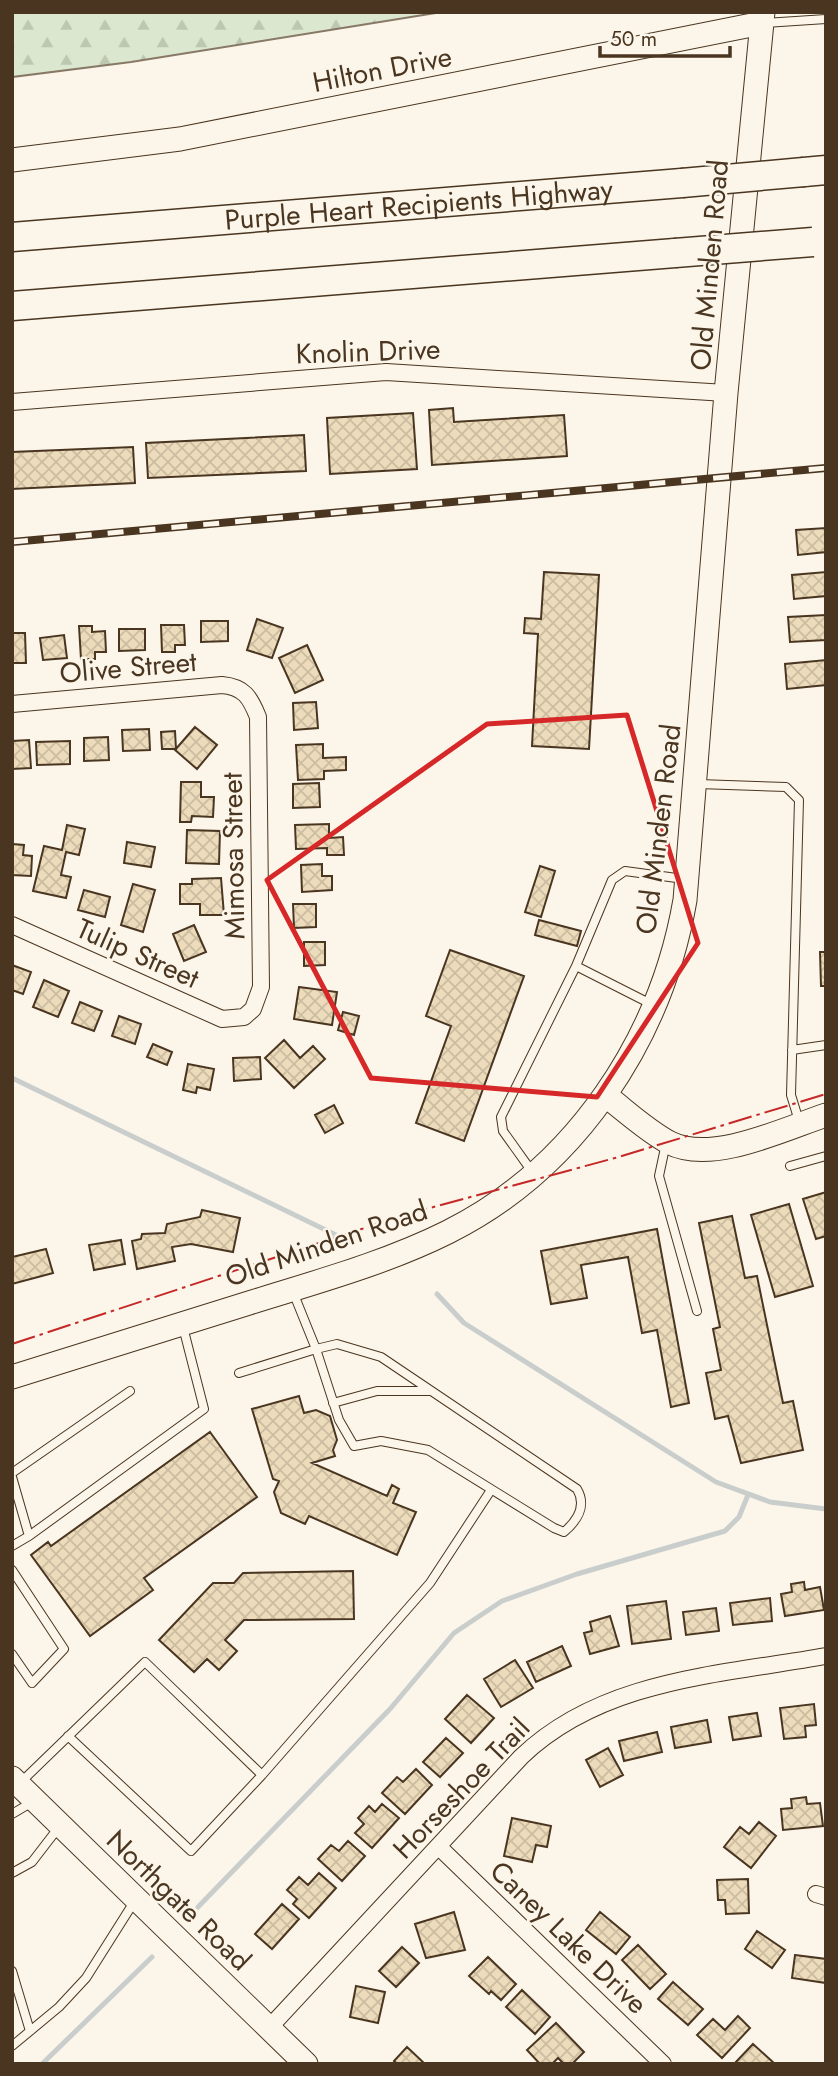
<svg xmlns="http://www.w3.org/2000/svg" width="838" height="2076" font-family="Jost,sans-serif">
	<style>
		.forest { fill: url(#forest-firs); stroke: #887966; stroke-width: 2 }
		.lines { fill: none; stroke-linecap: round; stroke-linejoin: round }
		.stream { stroke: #c9cecd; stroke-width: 5 }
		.building { fill: url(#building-cross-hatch); stroke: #4a3520; stroke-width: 2 }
		.lane-casing { stroke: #4a3520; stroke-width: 10 }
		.street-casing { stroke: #4a3520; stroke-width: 18 }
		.secondary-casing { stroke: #4a3520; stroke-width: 25 }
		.highway-casing { stroke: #4a3520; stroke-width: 31 }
		.lane { stroke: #fbf6e9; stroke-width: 8 }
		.street { stroke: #fbf6e9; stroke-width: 16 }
		.secondary { stroke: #fbf6e9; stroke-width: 23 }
		.highway { stroke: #fbf6e9; stroke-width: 28 }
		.rail-casing { stroke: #4a3520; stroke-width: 8 }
		.rail { stroke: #fbf6e9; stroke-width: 5; stroke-dasharray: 16; stroke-linecap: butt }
		.highway-bridge-casing { stroke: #4a3520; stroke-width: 31; stroke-linecap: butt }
		.highway-bridge { stroke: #fbf6e9; stroke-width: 28 }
		.power { stroke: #c62828; stroke-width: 2; stroke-dasharray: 24 5 3.5 5; stroke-linecap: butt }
		.marked { fill: none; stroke: #d62828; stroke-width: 5; stroke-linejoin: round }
		.labels { text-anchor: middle; stroke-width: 5; stroke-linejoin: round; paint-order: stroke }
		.street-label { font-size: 28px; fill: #4a3520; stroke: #fbf6e9 }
	</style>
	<defs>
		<pattern id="forest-firs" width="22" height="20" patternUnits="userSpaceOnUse" patternTransform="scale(1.75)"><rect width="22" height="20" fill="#dce7d0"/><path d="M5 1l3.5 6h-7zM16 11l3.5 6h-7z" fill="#bec7b2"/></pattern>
		<pattern id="building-cross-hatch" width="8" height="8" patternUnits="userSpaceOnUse" patternTransform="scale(1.75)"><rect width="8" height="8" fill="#ecdcbc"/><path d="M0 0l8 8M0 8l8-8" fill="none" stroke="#ccbda1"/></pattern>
	</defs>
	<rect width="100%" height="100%" fill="#fbf6e9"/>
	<path class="forest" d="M12 12H442L131 62 12 77Z"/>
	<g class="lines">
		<path class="stream" d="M12 1078 336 1235
			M437 1294 464 1323 716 1482 770 1502 826 1509
			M198 1907 390 1709 454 1633 502 1601 577 1574 725 1531 739 1517 748 1495
			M42 2064 152 1957"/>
	</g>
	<path class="building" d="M453 408 454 422 564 415 567 456 432 465 429 410Z
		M413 413 417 469 330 474 327 418Z
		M304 435 306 471 148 478 146 443Z
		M133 447 135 483 12 489V452Z
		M826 528V552L798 555 796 530Z
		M544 572 599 575 589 749 532 746 538 634 524 633 525 618 541 619Z
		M826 572V596L794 599 792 575Z
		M826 615V640L790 642 788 617Z
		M257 619 283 628 272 658 247 650Z
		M201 621H228V641L201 642Z
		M161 625H184L185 645H175V652H162Z
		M79 626H92V632L105 631 106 652H95V659H81Z
		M119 629H145V650L119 651Z
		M12 633H25L26 663H12Z
		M64 635 67 658 43 660 40 638Z
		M307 645 323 680 295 693 279 658Z
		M826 660V685L787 689 785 664Z
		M316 702 318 728 294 730 293 703Z
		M195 727 217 745 197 769 175 750Z
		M149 729 150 750 123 751 122 730Z
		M175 731 176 749H162L161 732Z
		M108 737 109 760 84 761V738Z
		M29 740 31 768 12 769V741Z
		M70 741V764L37 765 36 742Z
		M323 744V758L346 757V770L324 771V779L298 780 296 745Z
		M181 782H201V797H214L213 817 192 816 191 822H180Z
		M319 783 320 807 293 808V784Z
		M329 824V838L343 837 344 855H327V848L296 849 295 825Z
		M67 825 85 829 79 855 66 852 61 875 71 877 66 898 33 891 44 846 62 850Z
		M187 830 220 831 219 864 186 863Z
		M127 842 155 847 151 867 124 863Z
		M12 844 24 845 23 855 32 856 31 876 12 875Z
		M322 864V876H332V890L302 892 301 865Z
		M540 866 555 871 541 917 525 912Z
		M221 878 224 915H200V904H180V884H192V879Z
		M133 884 155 890 143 932 121 925Z
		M84 890 110 897 105 917 78 910Z
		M293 904H316V927L294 928Z
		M539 920 581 931 577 946 535 935Z
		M194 925 206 952 184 961 173 934Z
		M304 942H325V965L304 966Z
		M450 950 524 976 464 1141 416 1123 451 1026 426 1016Z
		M820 952H826V986H821Z
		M12 965 31 972 23 994 12 990Z
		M44 980 69 991 58 1017 33 1007Z
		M299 987 337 992 332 1025 294 1019Z
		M80 1002 102 1011 94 1031 72 1023Z
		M343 1012 359 1016 354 1035 338 1030Z
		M119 1016 141 1024 135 1044 112 1036Z
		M284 1040 300 1058 313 1046 325 1059 294 1088 265 1058Z
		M153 1044 172 1052 167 1065 147 1057Z
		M260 1057 261 1079 234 1081 233 1058Z
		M188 1064 214 1069 210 1090 197 1087 196 1093 183 1090Z
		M334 1105 343 1123 325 1133 315 1115Z
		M826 1192V1236L816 1239 803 1199Z
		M789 1204 813 1286 775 1297 751 1215Z
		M202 1210 240 1218 233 1252 191 1244 172 1247 175 1261 137 1269 132 1241 141 1239 142 1234 165 1233 167 1224 200 1217Z
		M732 1216 745 1278 757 1276 783 1403 793 1401 803 1450 741 1463 728 1416 715 1419 706 1373 721 1370 713 1329 720 1327 699 1223Z
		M657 1229 689 1403 671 1407 657 1330 642 1333 628 1257 581 1265 587 1298 551 1304 541 1251Z
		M121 1240 125 1264 94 1270 89 1245Z
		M46 1249 53 1273 12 1284V1257Z
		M299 1396 304 1413 316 1410 330 1416 337 1440 333 1450 335 1456 312 1463 387 1496 392 1485 399 1489 393 1503 416 1512 397 1555 309 1516 305 1524 281 1513 274 1492 279 1481 273 1479 252 1409Z
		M210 1432 257 1497 144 1578 153 1590 90 1636 31 1555 48 1542 51 1546Z
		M353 1571 354 1619 244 1620 225 1640 237 1651 219 1670 207 1659 194 1672 159 1640 213 1583H234L243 1573Z
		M804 1582 805 1590 820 1587 824 1610 785 1616 781 1594 792 1592 791 1584Z
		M770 1598 772 1621 733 1625 730 1603Z
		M666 1601 671 1639 632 1644 627 1606Z
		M716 1608 719 1631 686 1635 683 1612Z
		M610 1616 619 1646 590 1654 584 1633 592 1631 590 1622Z
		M562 1646 571 1666 536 1682 527 1662Z
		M515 1660 533 1688 501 1707 484 1679Z
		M467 1695 494 1718 471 1743 445 1719Z
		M814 1704 816 1725 805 1726 806 1737 784 1739 780 1708Z
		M757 1713 761 1736 733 1740 729 1717Z
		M707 1720 711 1742 675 1748 671 1727Z
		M657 1732 662 1752 624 1761 619 1741Z
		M446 1738 463 1753 440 1777 423 1762Z
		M608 1748 623 1775 600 1787 586 1760Z
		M416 1769 432 1785 405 1814 382 1793 397 1777 403 1782Z
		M806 1797 807 1804 820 1803 823 1826 783 1830 781 1809 792 1808 791 1799Z
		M382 1804 399 1818 372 1848 355 1833 364 1824 358 1818 369 1806 375 1812Z
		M512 1818 551 1826 547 1847 536 1845 532 1862 504 1856Z
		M759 1822 776 1836 751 1868 724 1847 740 1827 749 1834Z
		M348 1841 365 1856 342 1881 318 1859 331 1845 339 1851Z
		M319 1873 336 1888 309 1918 293 1904 297 1899 287 1890 299 1877 308 1885Z
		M748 1879 749 1913 726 1914 725 1900H718L717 1880Z
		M282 1904 299 1919 272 1949 255 1934Z
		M454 1912 465 1950 426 1958 415 1924Z
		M600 1912 630 1937 616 1954 586 1930Z
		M757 1931 785 1950 772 1968 745 1949Z
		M638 1945 666 1974 650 1989 622 1960Z
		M402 1947 419 1963 396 1987 379 1971Z
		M795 1955 826 1959V1983L792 1978Z
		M488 1957 516 1984 501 2000 491 1991 489 1994 469 1976Z
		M673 1982 703 2009 688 2025 658 1999Z
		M356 1986 385 1992 378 2023 350 2017Z
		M522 1990 550 2017 535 2034 506 2007Z
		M738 2016 750 2028 722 2058 697 2035 713 2019 725 2030Z
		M556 2023 584 2052 572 2064H564L558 2058 552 2064H540L527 2050Z
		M753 2044 775 2064H734Z
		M407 2047 425 2064H397L394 2061Z"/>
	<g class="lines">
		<g class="lane-casing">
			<path id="lane" d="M765 23 826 19
				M698 784 786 787 799 800 791 1095 799 1121
				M651 1004 576 966 612 880 625 871 684 879
				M792 1050 826 1045
				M666 1143 659 1176 697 1311
				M790 1166 826 1156
				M533 1173 503 1131 501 1117 576 966
				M239 1373 316 1349 339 1420 354 1446 381 1441 428 1450 554 1528 564 1532C577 1521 587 1506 577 1489L381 1357 337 1344 316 1349 293 1292
				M333 1403 377 1391H430
				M12 1473 130 1391
				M12 1477 29 1536 12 1546
				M29 1536 204 1409 183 1327
				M12 1570 64 1649 32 1683 12 1654
				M68 1736 191 1851 262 1775
				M21 1782 145 1662 262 1775 430 1583 491 1490
				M12 1814 34 1801
				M12 1873 32 1862 59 1827
				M12 1971 30 2031
				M12 2046 59 2007 86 1978 134 1902"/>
		</g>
		<g class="street-casing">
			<path id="street" d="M12 402 386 372 726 393
				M12 704 222 685C244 687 250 697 258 717L261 987 253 1009 244 1017 222 1019 12 925
				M439 1847 663 2064
				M816 1894 826 1897
				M269 2028 521 1757C602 1679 720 1675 826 1656"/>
		</g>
		<g class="secondary-casing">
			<path id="secondary" d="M12 160 180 139 762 23
				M605 1095C626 1111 647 1131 670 1143 712 1164 784 1129 826 1115
				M12 1377C91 1352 170 1328 249 1303 316 1282 386 1263 448 1232 576 1168 661 1039 685 900L726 393 763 12
				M12 1778 306 2064"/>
		</g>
		<g class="highway-casing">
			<g id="highway">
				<path d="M804 172 826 170"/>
				<path id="s1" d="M12 237 682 183"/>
				<path d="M12 306 675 253"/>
			</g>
		</g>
		<use href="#lane" class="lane"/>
		<use href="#street" class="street"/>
		<use href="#secondary" class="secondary"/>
		<use href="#highway" class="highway"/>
		<g class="rail-casing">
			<path id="rail" d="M12 542 826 468"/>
		</g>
		<use href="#rail" class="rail"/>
		<g class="highway-bridge-casing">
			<path id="highway-bridge" d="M682 183 804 172
				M675 253 813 242"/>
		</g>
		<use href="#highway-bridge" class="highway-bridge"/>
		<path class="power" d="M12 1344 404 1215 615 1158 826 1094"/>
	</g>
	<path class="marked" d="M627 715 698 943 597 1097 371 1078 267 880 487 724Z"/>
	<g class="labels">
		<g class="street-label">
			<text transform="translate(382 69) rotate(-11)" y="10">Hilton Drive</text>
			<text dy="10" stroke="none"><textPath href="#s1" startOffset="408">Purple Heart Recipients Highway</textPath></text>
			<text transform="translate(709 265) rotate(-85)" y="10">Old Minden Road</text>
			<text transform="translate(368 351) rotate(-2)" y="10">Knolin Drive</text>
			<text transform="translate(128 667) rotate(-5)" y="10">Olive Street</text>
			<text transform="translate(658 829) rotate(-83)" y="10">Old Minden Road</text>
			<text transform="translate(233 856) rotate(-91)" y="10">Mimosa Street</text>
			<text transform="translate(138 953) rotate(24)" y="10">Tulip Street</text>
			<text transform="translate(326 1243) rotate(-19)" y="10">Old Minden Road</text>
			<text transform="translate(461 1788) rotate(-46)" y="10">Horseshoe Trail</text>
			<text transform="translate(179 1900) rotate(44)" y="10">Northgate Road</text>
			<text transform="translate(569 1937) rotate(44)" y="10">Caney Lake Drive</text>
		</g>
	</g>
	<rect width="838" height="2076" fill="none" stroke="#4a3520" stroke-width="28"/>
	<path d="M600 46v10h130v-10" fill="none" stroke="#4a3520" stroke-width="3.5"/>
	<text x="610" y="46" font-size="21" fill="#4a3520" stroke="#fbf6e9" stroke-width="5" paint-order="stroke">50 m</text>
</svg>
